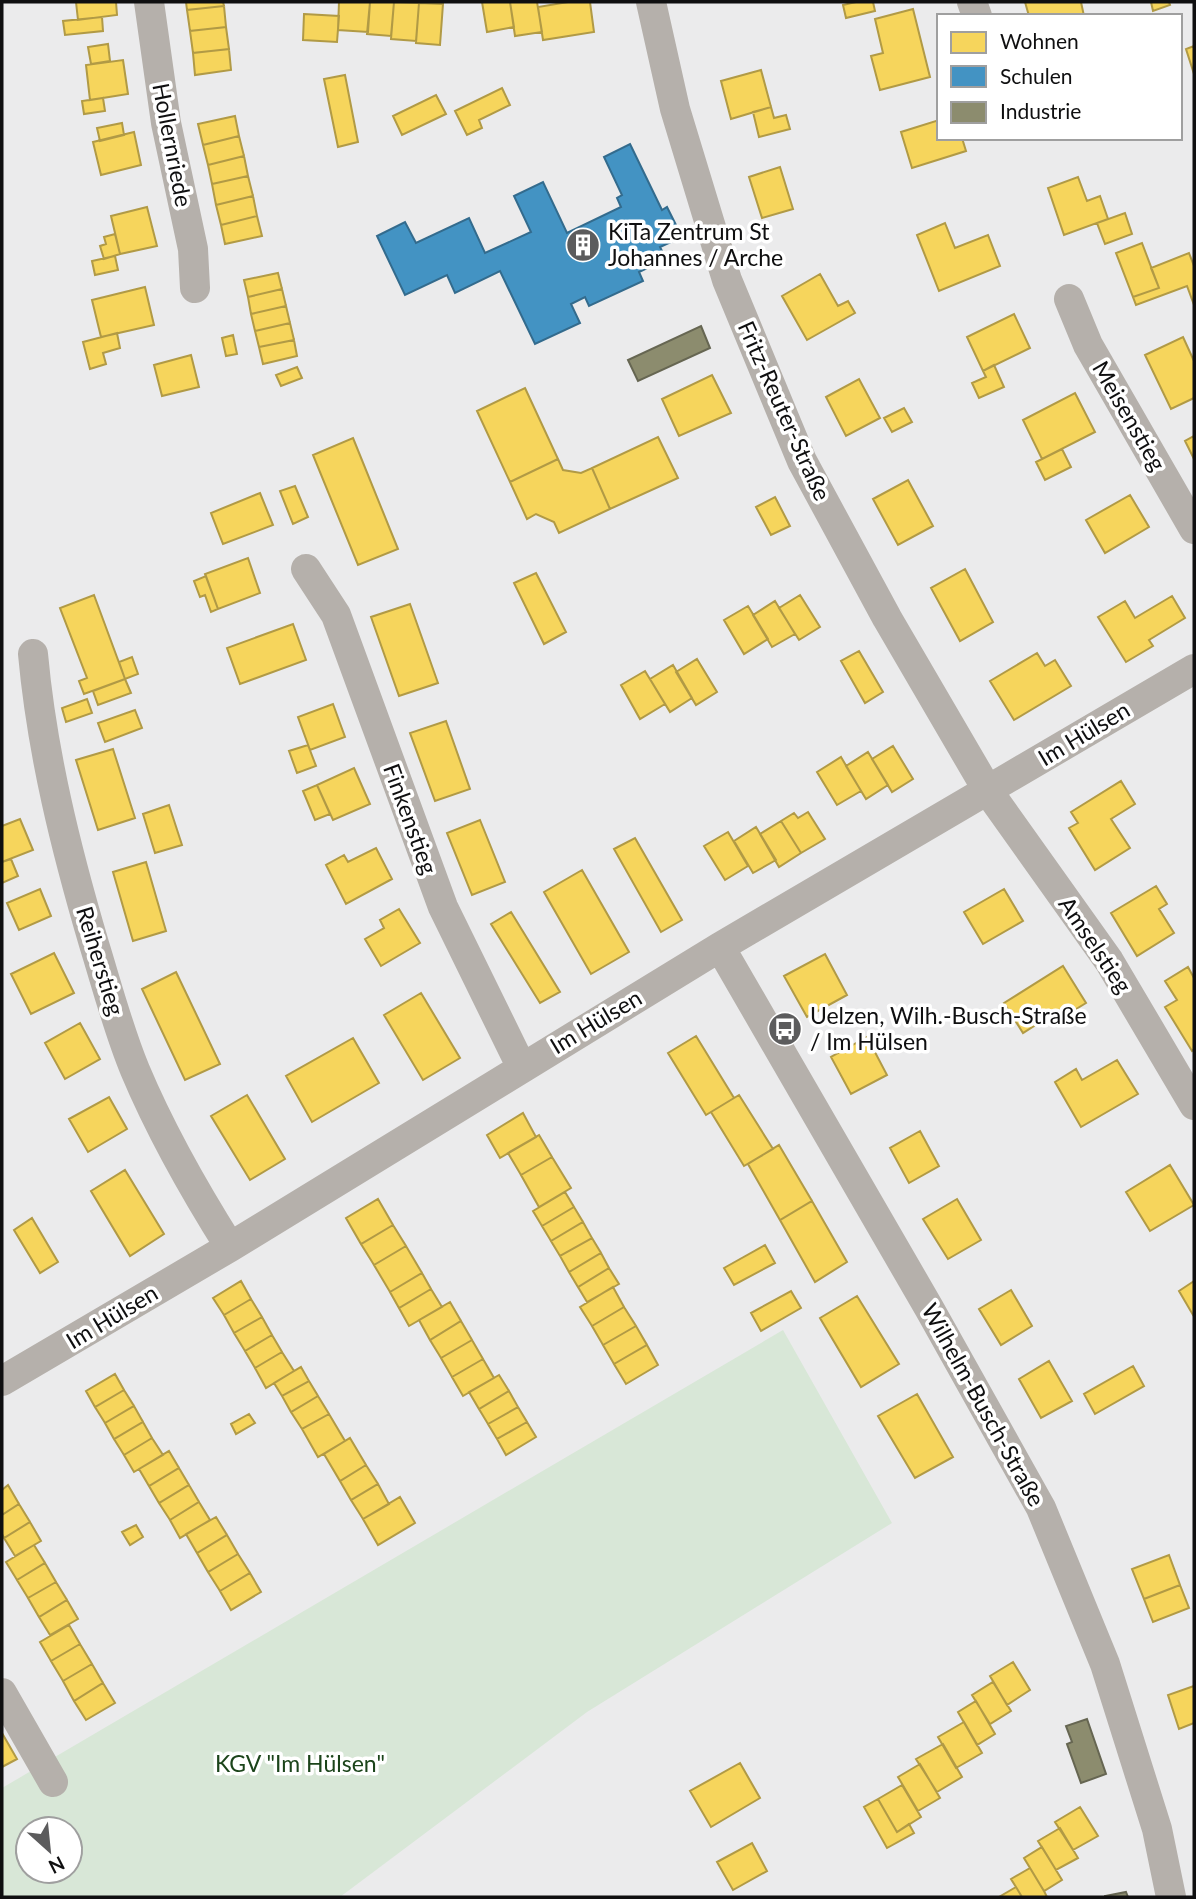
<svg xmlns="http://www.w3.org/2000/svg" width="1196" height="1899" font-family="Lato,sans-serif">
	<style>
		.green { fill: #d8e7d7; fill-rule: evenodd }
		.homes { fill: #f6d55c; stroke: #b19a45; stroke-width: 2 }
		.schools { fill: #4393c3; stroke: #336b8d; stroke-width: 2 }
		.industry { fill: #8c8c6e; stroke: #666652; stroke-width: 2 }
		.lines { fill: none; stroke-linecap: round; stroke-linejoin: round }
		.street { stroke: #b5b0ab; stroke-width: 30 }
		.labels { text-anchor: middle; stroke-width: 7; stroke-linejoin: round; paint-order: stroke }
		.street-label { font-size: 23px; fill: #0f0f10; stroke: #fff }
		.poi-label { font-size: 23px; fill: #0f0f10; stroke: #fff; text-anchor: start }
		.park-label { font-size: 23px; fill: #1b441a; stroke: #fff }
	</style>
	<rect width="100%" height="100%" fill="#ebebec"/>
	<path class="green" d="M783 1330 892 1523 587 1712 340 1897H2V1788ZM28 1829H70V1871H28Z"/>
	<path class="homes" d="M76 2H116L117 15 78 20Z
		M186 2H223L224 6 187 10Z
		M339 2H370L368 32 338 30Z
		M370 2H394L391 36 367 34Z
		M394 2 419 3 416 41 391 39Z
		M482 2H510L514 27 487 32Z
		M510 2H537L542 32 515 36Z
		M568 2H590L594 32 543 40 538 7Z
		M856 2H873L875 11 846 18 843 5Z
		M1025 2H1081L1084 16H1029Z
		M1151 2H1169L1170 5 1153 11Z
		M419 3 443 4 440 45 416 43Z
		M224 6 226 27 190 31 187 10Z
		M913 9 930 77 880 90 871 56 883 53 875 19Z
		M304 14 339 16 337 42 303 40Z
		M102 17 103 31 65 35 63 21Z
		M226 27 229 49 193 53 190 31Z
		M108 44 110 61 91 64 88 47Z
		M1194 46V74L1186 49Z
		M229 49 231 70 195 75 193 53Z
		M123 60 128 94 90 100 86 65Z
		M761 70 771 107 731 119 721 81Z
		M345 75 358 142 338 147 324 79Z
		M502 88 510 105 479 120 482 128 467 135 455 111Z
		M436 95 446 114 402 135 393 116Z
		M103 98 105 111 84 114 82 101Z
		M771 107 774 118 786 115 790 129 759 137 753 112Z
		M235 116 239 136 203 145 198 124Z
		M939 120V138H962L966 151 912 168 901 132Z
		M122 123 124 135 100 141 97 128Z
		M134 132 141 165 101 175 93 142Z
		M239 136 244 156 208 165 203 145Z
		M244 156 248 176 212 184 208 165Z
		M780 167 793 209 762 218 749 177Z
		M248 176 253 196 216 205 212 184Z
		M1078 177 1087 201 1100 196 1108 219 1064 235 1048 188Z
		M253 196 257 216 221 225 216 205Z
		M147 207 157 246 120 254 111 216Z
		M1125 213 1132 234 1105 244 1097 223Z
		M257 216 262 236 225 244 221 225Z
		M945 223 955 248 988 235 1000 266 939 291 917 235Z
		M115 234 120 254 104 259 100 246 106 244 104 237Z
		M1142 243 1159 288 1133 297 1116 253Z
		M1189 253 1194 266V305L1187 286 1136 305 1133 297 1159 288 1151 268Z
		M115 256 118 270 95 275 92 261Z
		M278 273 282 289 248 297 244 280Z
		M820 274 838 306 848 301 855 313 807 340 782 296Z
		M145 287 154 325 101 337 92 300Z
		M282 289 286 306 251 314 248 297Z
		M286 306 290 323 255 331 251 314Z
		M1014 314 1030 348 983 371 967 337Z
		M290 323 294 340 259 347 255 331Z
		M117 333 120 348 103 353 106 364 90 369 83 342Z
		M233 335 237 354 226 356 222 338Z
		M1183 337 1194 361V398L1171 409 1145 355Z
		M294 340 297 356 263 364 259 347Z
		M191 355 199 387 162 396 154 365Z
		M994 365 1004 387 979 398 972 383 986 377 983 371Z
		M297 367 302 378 281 386 276 375Z
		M712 375 731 413 679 436 662 399Z
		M859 379 880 418 846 436 826 397Z
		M525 388 558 459 510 482 477 411Z
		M1075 393 1095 432 1042 459 1023 420Z
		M904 408 912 422 892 432 884 418Z
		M1194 436V459L1185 441Z
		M658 437 678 478 610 509 592 468Z
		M353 438 398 549 358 565 313 455Z
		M1062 449 1071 467 1045 480 1036 462Z
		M558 459 563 470 581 473 592 468 610 509 559 533 554 522 536 514 527 519 510 482Z
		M908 480 933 526 898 545 873 499Z
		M295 486 308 517 293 524 280 491Z
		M260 493 273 525 223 544 211 513Z
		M1130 495 1149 527 1105 553 1086 520Z
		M775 497 790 526 771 535 756 507Z
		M248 558 260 593 218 609 205 574Z
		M965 569 993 622 960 641 931 588Z
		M536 573 566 632 544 644 514 583Z
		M206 576 218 609 211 612 205 595 200 597 194 581Z
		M94 595 125 679 84 694 79 681 87 678 60 608Z
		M800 595 820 627 799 640 779 608Z
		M1172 596 1185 618 1149 640 1153 646 1126 662 1098 617 1125 601 1135 618Z
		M775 601 795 634 772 647 753 615Z
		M410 604 438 683 399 696 371 617Z
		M748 606 768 639 744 654 724 620Z
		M293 624 306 660 240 684 227 648Z
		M859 651 883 692 865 703 841 661Z
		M1037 653 1045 666 1055 660 1071 686 1014 720 990 681Z
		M132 657 138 674 125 679 119 662Z
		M697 659 717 692 696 705 676 672Z
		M673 665 692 698 670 712 650 679Z
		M645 671 665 704 640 719 621 685Z
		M125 679 131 693 98 705 93 691Z
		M87 699 92 713 66 722 62 708Z
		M333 704 345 737 310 750 298 717Z
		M135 710 142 728 105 742 98 723Z
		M446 721 470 789 435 801 410 733Z
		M308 745 316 766 297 773 289 751Z
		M893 746 913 779 892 792 872 759Z
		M113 749 135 818 98 830 76 760Z
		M868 752 888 785 866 799 846 766Z
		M841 757 861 791 837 805 817 772Z
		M354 768 370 804 333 820 317 785Z
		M1121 781 1135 804 1111 819 1130 848 1095 870 1069 828 1078 823 1071 812Z
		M317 785 330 814 315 820 303 791Z
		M169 805 182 845 155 853 143 814Z
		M808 812 825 839 801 853 781 821 794 813 798 818Z
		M20 819 33 850 2 862V826Z
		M480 820 505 882 472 895 447 833Z
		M781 821 801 853 779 867 760 834Z
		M756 827 776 860 753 873 734 841Z
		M728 832 748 866 725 880 704 846Z
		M635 838 682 920 661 932 614 849Z
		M376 848 392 879 346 904 326 865 344 855 348 862Z
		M11 859 18 876 2 883V862Z
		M146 862 166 931 133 941 113 872Z
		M582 870 629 952 591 974 544 892Z
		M1156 886 1167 904 1159 909 1174 933 1137 956 1111 913Z
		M40 889 51 916 19 930 7 903Z
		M1004 889 1023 921 983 944 964 912Z
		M399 909 420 943 381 966 365 939 384 928 380 920Z
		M511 912 560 992 540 1003 491 924Z
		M54 953 74 993 31 1014 11 974Z
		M825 954 847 995 807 1017 784 976Z
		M1063 966 1086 1003 1063 1017 1059 1010 1023 1033 1004 1003Z
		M1188 967 1194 978V1049L1192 1051 1165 1007 1177 1000 1165 981Z
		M176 972 220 1064 185 1080 142 989Z
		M421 993 460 1058 423 1080 384 1015Z
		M80 1023 100 1059 65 1079 45 1043Z
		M696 1036 734 1098 706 1115 668 1053Z
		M867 1037 887 1075 851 1094 831 1057Z
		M353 1038 379 1083 312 1122 286 1076Z
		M1117 1060 1138 1094 1081 1127 1055 1082 1076 1069 1082 1080Z
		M247 1095 285 1159 250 1180 211 1116Z
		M739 1095 773 1149 744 1166 711 1112Z
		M109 1097 127 1129 88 1152 69 1119Z
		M523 1113 536 1137 500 1158 487 1135Z
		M920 1131 939 1166 909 1183 890 1148Z
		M539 1135 552 1157 521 1175 508 1153Z
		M779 1145 812 1201 780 1220 748 1164Z
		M552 1157 571 1188 539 1207 521 1175Z
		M1170 1165 1194 1205 1150 1231 1126 1192Z
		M125 1170 164 1234 130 1256 91 1191Z
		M565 1192 574 1207 542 1226 533 1211Z
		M378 1199 393 1225 361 1244 346 1218Z
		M957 1199 981 1240 948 1259 923 1219Z
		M812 1201 847 1262 815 1282 780 1220Z
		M574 1207 583 1222 551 1241 542 1226Z
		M32 1218 58 1262 40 1273 14 1230Z
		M583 1222 592 1238 560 1256 551 1241Z
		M393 1225 406 1246 374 1265 361 1244Z
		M592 1238 601 1253 569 1272 560 1256Z
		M765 1245 775 1263 734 1285 724 1268Z
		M406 1246 422 1273 390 1292 374 1265Z
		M601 1253 609 1268 578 1287 569 1272Z
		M609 1268 619 1284 587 1302 578 1287Z
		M422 1273 431 1289 399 1308 390 1292Z
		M241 1281 251 1299 224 1315 213 1298Z
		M1194 1281V1314L1193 1315 1179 1291Z
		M613 1287 624 1307 592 1326 580 1307Z
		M431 1289 442 1307 409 1326 399 1308Z
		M1011 1290 1032 1326 1001 1345 979 1309Z
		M791 1291 801 1308 761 1331 751 1313Z
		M857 1296 899 1364 861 1387 820 1318Z
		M251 1299 262 1317 234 1333 224 1315Z
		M450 1302 461 1321 430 1340 419 1320Z
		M624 1307 636 1326 603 1345 592 1326Z
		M262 1317 272 1335 245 1351 234 1333Z
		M461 1321 472 1340 441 1358 430 1340Z
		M636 1326 647 1345 614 1364 603 1345Z
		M272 1335 282 1352 255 1368 245 1351Z
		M472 1340 483 1359 452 1377 441 1358Z
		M647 1345 658 1365 626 1384 614 1364Z
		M282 1352 294 1371 266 1388 255 1368Z
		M483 1359 494 1378 463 1396 452 1377Z
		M1049 1361 1072 1401 1041 1418 1019 1379Z
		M1133 1366 1144 1386 1095 1414 1084 1394Z
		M301 1367 309 1381 282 1396 274 1383Z
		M115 1374 124 1390 95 1407 86 1391Z
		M499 1375 509 1391 479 1409 469 1392Z
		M309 1381 318 1396 291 1412 282 1396Z
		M124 1390 134 1406 105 1423 95 1407Z
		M509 1391 518 1407 488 1424 479 1409Z
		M917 1394 953 1457 915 1478 878 1416Z
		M318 1396 329 1414 302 1429 291 1412Z
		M134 1406 143 1422 114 1439 105 1423Z
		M518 1407 527 1422 497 1439 488 1424Z
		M249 1414 255 1423 236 1434 231 1424Z
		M329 1414 345 1441 318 1457 302 1429Z
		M143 1422 152 1438 124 1455 114 1439Z
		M527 1422 536 1437 506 1455 497 1439Z
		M152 1438 163 1455 134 1472 124 1455Z
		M350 1438 366 1465 340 1481 324 1454Z
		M169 1451 179 1468 149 1486 139 1469Z
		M366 1465 378 1484 351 1500 340 1481Z
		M179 1468 189 1485 159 1503 149 1486Z
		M378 1484 389 1504 363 1519 351 1500Z
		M8 1485 19 1504 2 1515V1490Z
		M189 1485 199 1502 170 1520 159 1503Z
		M400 1497 415 1523 378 1545 363 1519Z
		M199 1502 210 1520 180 1538 170 1520Z
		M19 1504 30 1522 4 1538 2 1534V1515Z
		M216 1517 227 1535 197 1553 186 1534Z
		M30 1522 41 1541 15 1556 4 1538Z
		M136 1525 143 1537 130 1545 122 1532Z
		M227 1535 238 1554 208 1572 197 1553Z
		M34 1545 45 1563 17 1580 6 1562Z
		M238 1554 250 1573 220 1591 208 1572Z
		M1169 1555 1180 1585 1144 1599 1132 1569Z
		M45 1563 56 1582 28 1598 17 1580Z
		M250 1573 261 1592 231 1610 220 1591Z
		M56 1582 67 1600 39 1617 28 1598Z
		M1180 1585 1189 1608 1153 1622 1144 1599Z
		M67 1600 78 1619 50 1635 39 1617Z
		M69 1625 80 1644 51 1661 40 1642Z
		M80 1644 92 1664 63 1681 51 1661Z
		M1013 1662 1030 1690 1007 1705 990 1676Z
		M92 1664 103 1683 74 1701 63 1681Z
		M993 1682 1011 1711 990 1724 972 1695Z
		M103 1683 115 1703 86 1720 74 1701Z
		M1194 1686V1723L1179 1729 1168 1695Z
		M976 1701 995 1734 977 1745 958 1712Z
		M964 1722 982 1753 956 1768 938 1737Z
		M2 1733 17 1759 2 1767Z
		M943 1744 962 1777 937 1792 916 1759Z
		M740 1763 760 1798 711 1827 690 1791Z
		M920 1764 940 1798 918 1811 898 1777Z
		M902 1785 921 1817 897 1832 878 1799Z
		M878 1799 897 1832 909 1824 914 1833 887 1848 864 1807Z
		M1080 1807 1098 1836 1073 1850 1055 1822Z
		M1060 1828 1078 1858 1056 1870 1038 1841Z
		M752 1843 767 1871 733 1890 717 1862Z
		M1042 1847 1062 1880 1044 1891 1024 1858Z
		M1030 1868 1044 1891 1047 1897H1022L1016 1887 1011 1879Z
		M1016 1887 1022 1897H999Z"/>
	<path class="schools" d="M630 144 662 210 667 207 682 237 660 247 666 259 639 272 643 281 589 306 585 297 571 304 580 323 535 344 500 271 455 293 447 275 405 295 377 236 405 222 416 243 469 218 485 253 531 232 514 196 543 182 567 233 621 207 617 198 622 195 604 157Z"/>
	<path class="industry" d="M701 326 710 348 638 381 628 360Z
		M1087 1719 1106 1774 1081 1783 1067 1744 1072 1742 1066 1726Z
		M1126 1892 1128 1897H1105V1896Z"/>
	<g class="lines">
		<path class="street" d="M149 2 166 123 193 249 195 288
			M651 2 675 109 727 280 802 461 887 618 988 791 1109 961 1194 1105
			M972 2 977 16
			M1069 299 1088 345 1194 529
			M306 569 336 615 443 907 521 1066
			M33 654C42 753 66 849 94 944 107 986 118 1029 135 1070 161 1132 194 1190 230 1247
			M720 947 929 1308 1041 1508 1105 1664 1157 1829 1171 1897
			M2 1381 230 1247 720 947 1194 669
			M2 1693 53 1782"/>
	</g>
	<defs>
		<g id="building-disc" transform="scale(1.75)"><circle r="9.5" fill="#5c5c5d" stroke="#fff"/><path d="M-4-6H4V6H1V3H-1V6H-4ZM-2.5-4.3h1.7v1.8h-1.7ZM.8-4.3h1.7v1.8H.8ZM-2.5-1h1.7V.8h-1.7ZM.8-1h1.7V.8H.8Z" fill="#fff"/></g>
		<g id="bus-disc" transform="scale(1.75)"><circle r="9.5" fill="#5c5c5d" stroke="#fff"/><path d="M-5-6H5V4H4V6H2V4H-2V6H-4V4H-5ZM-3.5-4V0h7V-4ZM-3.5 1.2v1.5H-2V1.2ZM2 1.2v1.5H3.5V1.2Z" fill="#fff"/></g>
	</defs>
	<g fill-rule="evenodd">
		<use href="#building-disc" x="583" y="245"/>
		<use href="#bus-disc" x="785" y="1029"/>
	</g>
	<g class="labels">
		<g class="street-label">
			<text transform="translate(172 145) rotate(79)" y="8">Hollernriede</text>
			<text transform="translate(784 411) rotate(66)" y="8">Fritz-Reuter-Straße</text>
			<text transform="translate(1129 416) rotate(60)" y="8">Meisenstieg</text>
			<text transform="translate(1084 734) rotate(-31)" y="8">Im Hülsen</text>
			<text transform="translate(410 819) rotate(70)" y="8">Finkenstieg</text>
			<text transform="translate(1095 945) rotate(56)" y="8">Amselstieg</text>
			<text transform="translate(100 961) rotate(73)" y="8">Reiherstieg</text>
			<text transform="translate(596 1022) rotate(-31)" y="8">Im Hülsen</text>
			<text transform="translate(112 1317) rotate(-31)" y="8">Im Hülsen</text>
			<text transform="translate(983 1405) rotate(61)" y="8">Wilhelm-Busch-Straße</text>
		</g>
		<g class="poi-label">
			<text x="608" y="240">KiTa Zentrum St<tspan x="608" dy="26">Johannes / Arche</tspan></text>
			<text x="810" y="1024">Uelzen, Wilh.-Busch-Straße<tspan x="810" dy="26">/ Im Hülsen</tspan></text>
		</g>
		<g class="park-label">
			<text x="300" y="1772">KGV "Im Hülsen"</text>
		</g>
	</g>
	<rect width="1196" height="1899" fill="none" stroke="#0f0f10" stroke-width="7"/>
	<rect x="937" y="14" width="245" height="126" fill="#ffffff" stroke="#9f9f9f" stroke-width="2"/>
	<rect x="951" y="32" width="35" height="21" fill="#f6d55c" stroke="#9f9f9f" stroke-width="2"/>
	<text x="1000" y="49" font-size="21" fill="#0f0f10">Wohnen</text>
	<rect x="951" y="66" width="35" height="21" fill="#4393c3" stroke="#9f9f9f" stroke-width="2"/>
	<text x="1000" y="84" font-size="21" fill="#0f0f10">Schulen</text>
	<rect x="951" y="102" width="35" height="21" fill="#8c8c6e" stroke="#9f9f9f" stroke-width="2"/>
	<text x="1000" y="119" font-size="21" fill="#0f0f10">Industrie</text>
	<g transform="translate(49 1850) rotate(153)"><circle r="33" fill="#ffffff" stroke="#9f9f9f" stroke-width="2"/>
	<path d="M0-5L12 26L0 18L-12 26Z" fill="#5c5c5d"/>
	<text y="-10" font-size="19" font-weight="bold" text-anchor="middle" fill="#0f0f10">N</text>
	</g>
</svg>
